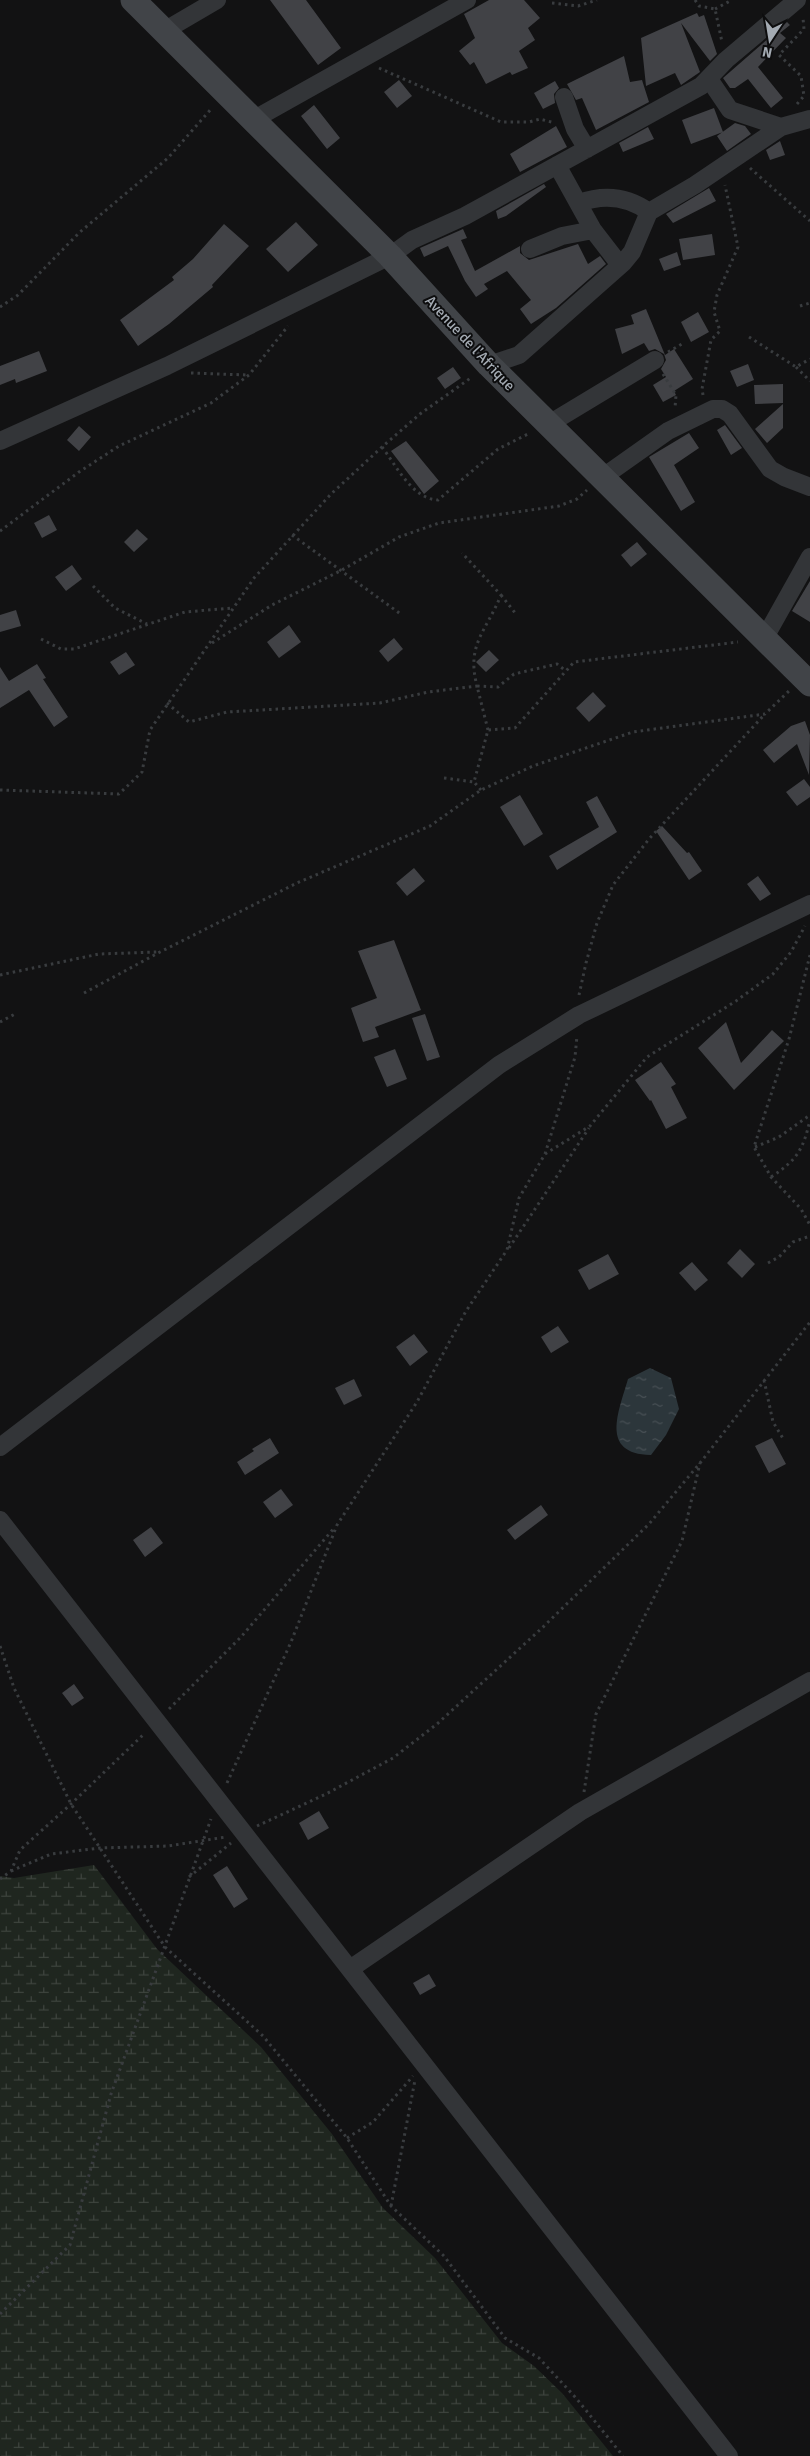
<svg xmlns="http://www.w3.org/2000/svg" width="810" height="2456" font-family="Signika,sans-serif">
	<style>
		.wetland { fill: url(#wetland-marsh) }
		.water { fill: url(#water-ripples) }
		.building { fill: #414246 }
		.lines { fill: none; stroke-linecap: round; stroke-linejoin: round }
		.path { stroke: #393c3f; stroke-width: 3; stroke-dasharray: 2.5 4; stroke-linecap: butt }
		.minor { stroke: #333538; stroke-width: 18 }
		.secondary { stroke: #414448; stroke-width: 25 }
		.labels { text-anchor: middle; stroke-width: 4; stroke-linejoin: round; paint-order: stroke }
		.street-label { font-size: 15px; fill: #a4abb3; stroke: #0d0d0e }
	</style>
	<defs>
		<pattern id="wetland-marsh" width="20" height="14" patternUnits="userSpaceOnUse" patternTransform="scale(1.25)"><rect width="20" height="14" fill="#1f261f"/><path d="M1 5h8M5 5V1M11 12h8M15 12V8" fill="none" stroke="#3d433d"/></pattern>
		<pattern id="water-ripples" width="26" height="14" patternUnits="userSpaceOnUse" patternTransform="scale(1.25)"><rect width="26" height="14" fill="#2c363b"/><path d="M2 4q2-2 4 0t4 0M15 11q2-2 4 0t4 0" fill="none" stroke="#485055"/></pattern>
	</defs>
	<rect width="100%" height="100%" fill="#121213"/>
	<path class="wetland" d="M94 1865 157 1949 261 2047 332 2134 383 2208 435 2258 502 2343 534 2366 562 2393 613 2456H0V1876L14 1878Z"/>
	<path class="water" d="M650 1368 671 1378 679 1409 666 1435 651 1455C599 1454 619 1411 628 1379Z"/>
	<path class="building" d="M270 0H306L341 48 318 65Z
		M489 0H524L540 18 528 28 535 40 519 51 528 68 512 75 510 72 486 84 474 62 470 65 459 51 475 38 464 14Z
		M697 13 699 17 704 15 717 54 710 61 681 23 700 72 681 85 675 73 646 86 641 38Z
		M787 22 790 25 780 33 786 38 758 67 783 98 771 108 748 79 735 88H730L723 78Z
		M624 56 630 82 642 80 649 102 596 130 582 98 576 100 567 84Z
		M399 80 412 96 397 108 384 92Z
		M555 81 559 88 554 94 555 103 543 109 534 93Z
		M314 105 340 138 327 149 301 116Z
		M714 108 723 132 691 144 682 120Z
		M735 123 745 126 751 134 727 151 717 136Z
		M556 126 567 147 520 172 510 154Z
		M648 127 654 139 623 152 619 143Z
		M780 141 785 155 770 160 766 150Z
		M544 184 546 187 506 216 498 219 496 211Z
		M709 188 716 201 673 223 666 214Z
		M296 222 318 245 288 272 266 249Z
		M224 224 249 246 212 285 213 287 169 324 138 346 120 320 174 280 172 277 193 259Z
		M463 229 467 238 461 240 475 271 520 246V253L529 260 578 244 588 264 600 256 606 264 556 308 531 324 520 309 531 300 507 271 484 284 488 289 476 297 465 281 448 246 424 257 420 248Z
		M712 234 715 255 683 260 679 239Z
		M677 252 681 265 664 271 659 259Z
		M646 309 665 355 674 349 693 379 674 391 676 395 663 402 653 385 666 377 661 369 666 360 664 354 655 349 649 351 644 343 622 354 615 329 634 324 631 315Z
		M698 312 709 332 691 342 681 322Z
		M39 351 47 371 16 383 15 379 0 385V366Z
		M748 364 754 380 737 387 730 371Z
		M453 367 461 378 445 389 437 378Z
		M783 384V403L755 404 754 385Z
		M783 404V428L767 443 755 429Z
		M725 425 742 448 731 455 717 430Z
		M79 426 91 437 79 451 67 440Z
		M689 433 699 448 674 465 695 502 681 511 649 457Z
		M406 441 439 481 424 494 391 451Z
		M49 515 57 530 42 538 34 523Z
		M137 529 148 539 134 552 124 542Z
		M637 542 647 554 631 567 621 555Z
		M72 565 82 579 66 591 55 577Z
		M810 581V622L792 611Z
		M16 610 21 626 0 632V615Z
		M289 625 301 642 279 658 267 642Z
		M394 638 403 649 388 662 379 651Z
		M489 650 499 660 486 672 476 662Z
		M126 652 135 665 119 675 110 662Z
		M37 664 46 678 43 679 68 717 54 727 29 690 0 708V667L9 681Z
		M593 692 606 706 589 722 576 708Z
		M805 721 810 735 809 775 797 744 774 763 763 750 791 726Z
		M804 779 810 787V797L797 806 786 792Z
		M520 795 543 834 524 846 500 807Z
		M597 796 617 832 557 870 549 856 599 827 586 802Z
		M662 826 687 853 689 852 702 871 689 880 656 831Z
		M414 868 425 881 407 896 396 883Z
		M758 876 771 894 760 901 747 884Z
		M394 940 421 1010 375 1027 379 1037 363 1042 351 1008 377 998 358 951Z
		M425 1014 440 1057 427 1061 412 1018Z
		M726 1022 741 1063 772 1030 784 1041 734 1090 698 1048Z
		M395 1049 407 1079 387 1087 374 1057Z
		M661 1062 676 1084 671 1087 687 1118 666 1129 651 1100 650 1101 635 1080Z
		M740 1249 755 1264 742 1278 727 1263Z
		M608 1254 619 1274 589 1290 578 1270Z
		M692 1262 708 1280 695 1291 679 1273Z
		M558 1326 569 1342 551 1353 541 1337Z
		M414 1334 428 1352 410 1366 396 1347Z
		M354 1379 362 1396 344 1405 335 1388Z
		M270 1438 279 1453 245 1475 237 1462 254 1451 252 1449Z
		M772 1438 786 1464 769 1473 755 1446Z
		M281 1489 293 1505 275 1518 263 1502Z
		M541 1505 548 1515 515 1540 507 1530Z
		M151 1527 163 1543 145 1557 133 1540Z
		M74 1684 84 1698 72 1706 62 1693Z
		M319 1811 329 1828 308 1840 299 1823Z
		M227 1866 248 1899 234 1908 213 1875Z
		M429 1974 436 1986 420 1995 413 1983Z"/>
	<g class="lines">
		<path class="path" d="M695 0 699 6 715 9 722 42
			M552 3 578 6 597 0
			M715 9 732 0
			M379 68 501 122H529L540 119 555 123
			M797 104 804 96 801 76 779 55 804 29 803 18
			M750 168 810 221
			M800 306 810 303
			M0 307 18 295 80 232 168 158 212 108
			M749 337 796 367 810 359
			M668 352 682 344
			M796 367 810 381
			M191 373 247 375
			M663 374 676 395 675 408
			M703 395 702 389 711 340 720 331 714 312 717 295 738 247 725 185
			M382 447C396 465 412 499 438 500L498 449 530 433
			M0 531 79 472 119 446 211 403 249 375 288 326
			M292 535 402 615
			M93 586 115 608 147 624
			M501 595 516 614
			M41 639 61 649H74L185 612 232 608
			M212 643 272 605 342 570 399 537 439 523 559 506 577 499 587 490
			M167 703 189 722 227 712 380 703 428 692 477 686C466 644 486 632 501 595L462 553
			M488 730 477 686 498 687 514 674 557 664 566 671
			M444 778 474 782
			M0 790 119 794 142 772 150 730 254 578 331 494 382 447 420 414 472 377
			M481 790 474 782 488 730 515 728 574 662 738 642
			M810 955 789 1039 754 1147 771 1177 801 1209 810 1225
			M0 975 99 954 157 952
			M84 993 160 952 297 883 430 826 481 790 533 766 633 732 765 714 790 690
			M579 995 586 963 597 923 613 885 649 839 765 714
			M0 1022 15 1014
			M755 1147 779 1137 810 1115
			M545 1154 590 1126 647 1057 736 1001 773 974 791 952 805 926
			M771 1177C797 1160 803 1150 810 1120
			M509 1248 589 1128
			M768 1263 779 1257 793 1242 810 1236
			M764 1380 773 1422 784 1440
			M0 1646 14 1688 71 1804 165 1947 263 2036 347 2138 391 2206 444 2256 505 2338 539 2358 576 2398 623 2456
			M169 1709 241 1637 335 1527
			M227 1783 291 1642 337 1525 417 1402 466 1311 507 1250 519 1198 545 1154 575 1057 577 1036
			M584 1792 596 1714 682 1541 700 1463
			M257 1826 326 1794 393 1758 437 1724 542 1628 649 1524 700 1463 810 1322
			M11 1871 51 1854 100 1848 168 1846 226 1837
			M189 1877 231 1843
			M0 1879 11 1871 20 1850 71 1804 145 1733
			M347 2138 373 2122 413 2076
			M391 2206 415 2080
			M0 2314 70 2245 111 2094 211 1819"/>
		<path class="minor" d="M164 31 217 0
			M709 79 730 110 781 127 810 119
			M564 97 575 129 587 149
			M253 120 467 0
			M557 165 593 230 620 265
			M579 203C604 194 627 196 649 212
			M530 249 562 236 593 230
			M489 365 519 355 623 263 632 252 649 212 695 185 781 127
			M549 424 655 360
			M0 441 167 366 390 256 412 240 465 216 701 86 726 60 797 0
			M603 477 668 431 713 409H722L730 414 770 469 784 477 810 487
			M764 639 810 557
			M0 1447 499 1065 579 1015 810 904
			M0 1520 729 2456
			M350 1969 580 1812 810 1681"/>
		<path class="secondary" d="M133 0 390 256 489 365 810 684"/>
	</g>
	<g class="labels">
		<g class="street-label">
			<text transform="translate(470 343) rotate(47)" y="5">Avenue de l'Afrique</text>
		</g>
	</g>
	<g transform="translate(770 40) rotate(192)" stroke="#0d0d0e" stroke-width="4" paint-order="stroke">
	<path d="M0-4L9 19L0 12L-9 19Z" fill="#a4abb3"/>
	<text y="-8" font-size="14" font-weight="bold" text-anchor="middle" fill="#a4abb3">N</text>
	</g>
</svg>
